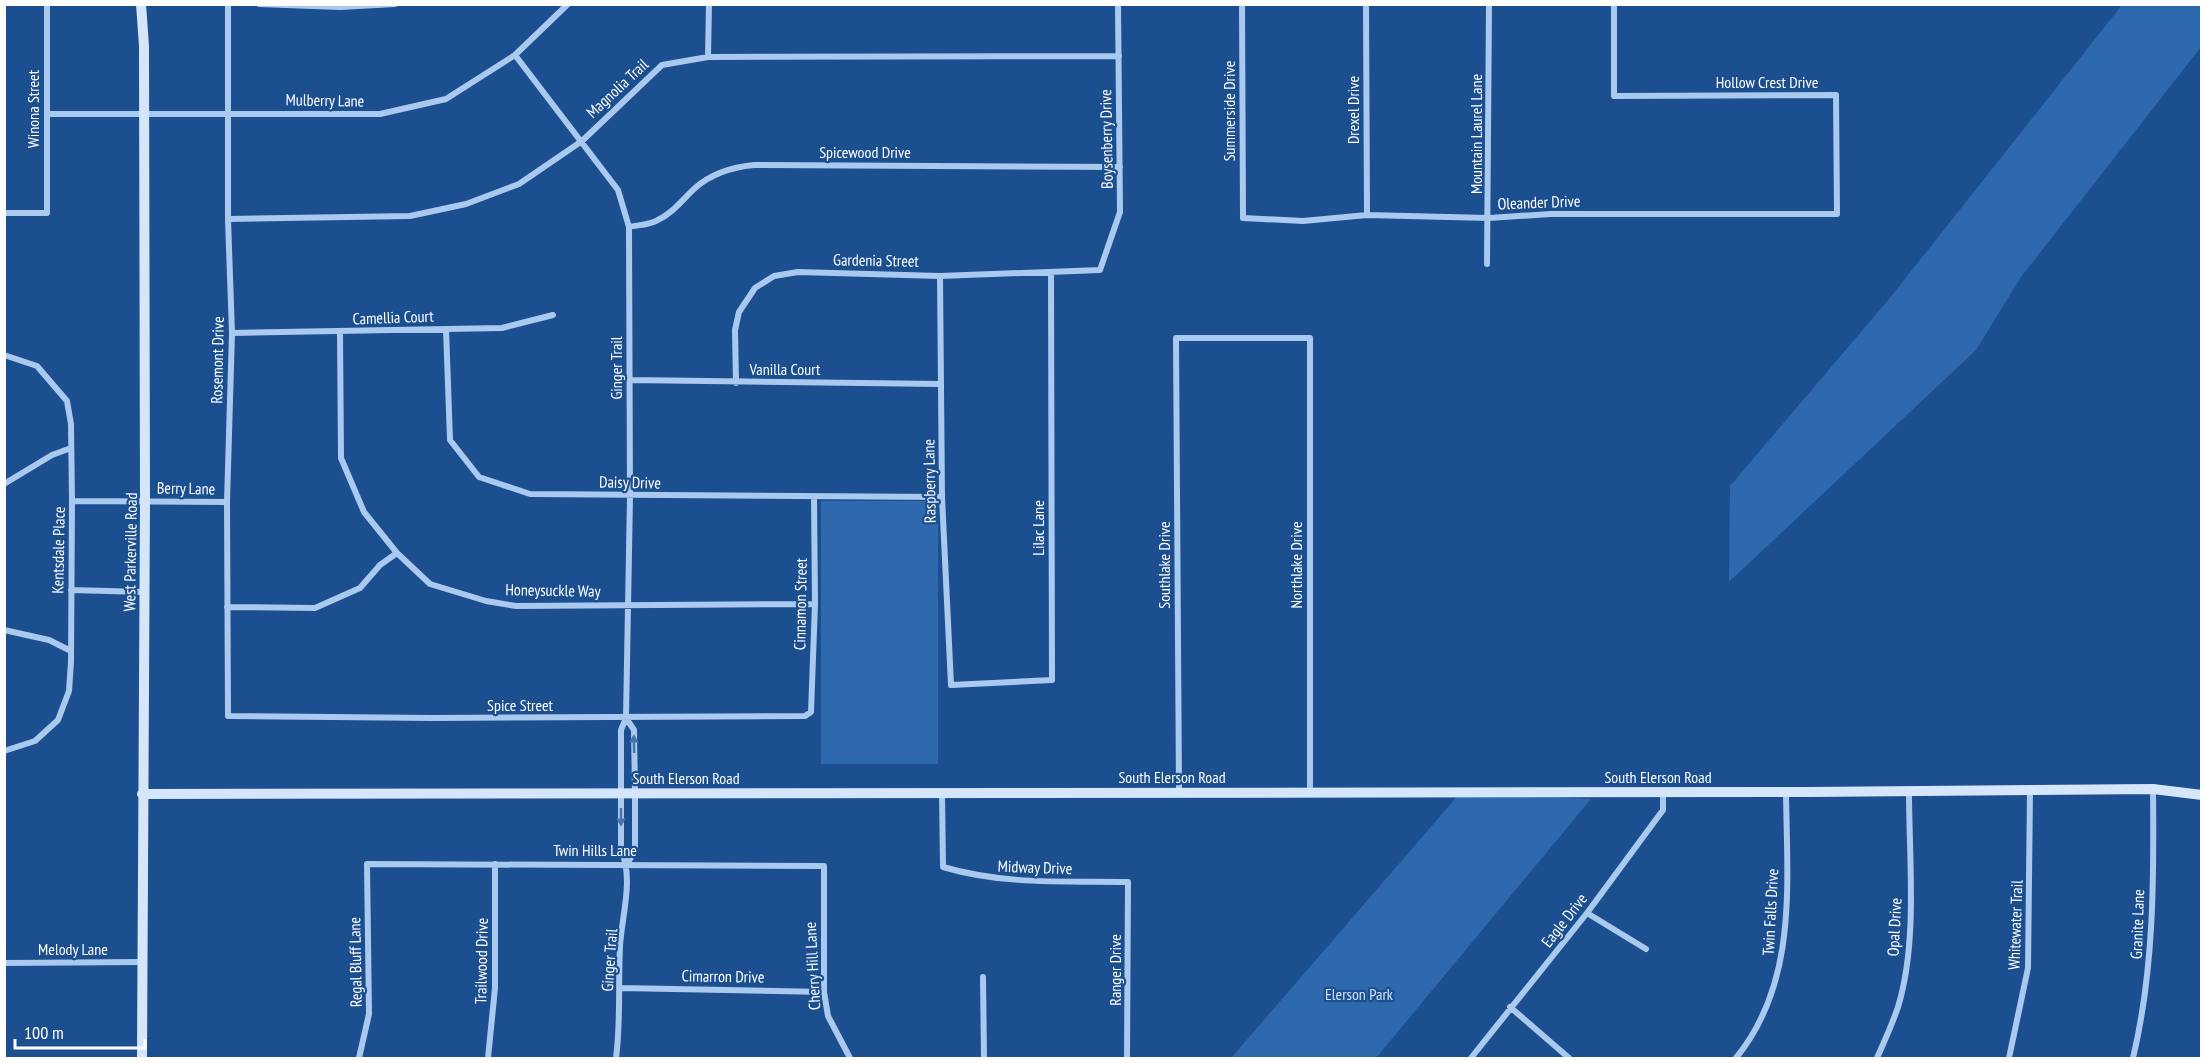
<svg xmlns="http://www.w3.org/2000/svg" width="2206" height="1063" font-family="'PT Sans Narrow',sans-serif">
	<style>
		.green { fill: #2e69ad }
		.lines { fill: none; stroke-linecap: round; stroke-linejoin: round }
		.street { stroke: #a9c9ee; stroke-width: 6 }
		.secondary { stroke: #d6e6fa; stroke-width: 10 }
		.oneway { fill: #4674ac }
		.labels { text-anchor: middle; stroke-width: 4.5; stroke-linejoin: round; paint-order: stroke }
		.street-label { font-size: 16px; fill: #fff; stroke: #1b4f8f }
		.park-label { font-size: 16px; fill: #cfe3fa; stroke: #1b4f8f }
	</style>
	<rect width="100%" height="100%" fill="#1b4f8f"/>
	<path class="green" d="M2122 5H2201V47L2021 277 1976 350 1729 582 1730 486 1889 299Z
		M821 501H938V764H821Z
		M1461 792 1591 799 1376 1058H1231Z"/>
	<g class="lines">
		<path class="street" d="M228 4V219L232 333 227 502 228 716 432 718 805 716 811 712 815 604 814 496
			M259 4 340 7 395 4
			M1242 4 1243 218 1303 221 1367 215 1489 218 1551 214H1837L1836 95 1614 96V4
			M1366 4 1367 215
			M515 55 618 190 629 227 630 497 626 718 621 730V849C634 880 622 914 620 946 618 984 621 1021 616 1058
			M708 57 709 4
			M47 114H380L446 99 515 55 568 4
			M4 213H47V4
			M228 219 410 216 466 204 519 184 582 141 662 65 708 57 1119 56
			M629 227C637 225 648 225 656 221 672 214 682 200 695 188 711 174 733 167 754 165L1120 167
			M1487 264 1489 4
			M940 276 942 497 951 685 1052 680 1051 274
			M446 329 450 440 479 477 530 494 942 497
			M232 333 502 328 553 315
			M340 333 341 458 364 512 397 553 430 584 486 601 516 606 815 604
			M4 355 37 366 67 401 71 424 72 501 71 662 69 691 58 720 35 741 4 751
			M629 380 941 384
			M736 383 735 330 739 312 755 288 774 276 798 272 940 276 1100 270 1120 212 1118 4
			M4 484 52 455 71 448
			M72 501 227 502
			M71 590 144 592
			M227 607 315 608 360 588 380 565 397 553
			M4 630 49 640 71 651
			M626 718 634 730 635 793V851L627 864
			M942 792 943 867C1004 885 1065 881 1128 882L1127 1058
			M1179 792 1176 338H1310V792
			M1587 913 1646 949
			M4 963 141 962
			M983 977 984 1058
			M621 988 824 992
			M1510 1007 1569 1058
			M359 1058 369 1014 367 864 824 866V992L828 1016 850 1058
			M488 1058 495 988V864
			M1471 1058 1587 913 1663 810V792
			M1736 1058C1798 982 1787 884 1786 792
			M1877 1058C1884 1042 1892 1025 1898 1007 1918 942 1909 859 1909 792
			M2009 1058 2028 968 2030 791
			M2133 1058C2154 970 2154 879 2153 789"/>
		<path class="secondary" d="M141 4 144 46 145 501 142 1058
			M142 794 1809 792 2153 789 2202 795"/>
	</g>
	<defs><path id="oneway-solid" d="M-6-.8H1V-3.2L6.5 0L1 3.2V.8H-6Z" transform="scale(1.5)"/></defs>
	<g class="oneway">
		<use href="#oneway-solid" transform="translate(634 744) rotate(-91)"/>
		<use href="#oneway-solid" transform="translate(621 817) rotate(90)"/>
	</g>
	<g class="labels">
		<g class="street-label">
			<text x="1767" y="88">Hollow Crest Drive</text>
			<text transform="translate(617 88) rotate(-43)" y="6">Magnolia Trail</text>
			<text transform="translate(325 100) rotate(1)" y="6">Mulberry Lane</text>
			<text transform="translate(33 109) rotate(-90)" y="6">Winona Street</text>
			<text transform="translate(1353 110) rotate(-90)" y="6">Drexel Drive</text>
			<text transform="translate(1229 111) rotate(-90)" y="6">Summerside Drive</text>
			<text transform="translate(1476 134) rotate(-90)" y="6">Mountain Laurel Lane</text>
			<text transform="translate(1106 139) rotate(-91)" y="6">Boysenberry Drive</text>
			<text x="865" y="158">Spicewood Drive</text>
			<text transform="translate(1539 202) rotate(-2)" y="6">Oleander Drive</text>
			<text transform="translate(876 260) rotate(1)" y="6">Gardenia Street</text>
			<text transform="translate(393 317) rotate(-2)" y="6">Camellia Court</text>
			<text transform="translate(217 360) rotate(-89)" y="6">Rosemont Drive</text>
			<text transform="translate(616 368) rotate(-90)" y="6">Ginger Trail</text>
			<text x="785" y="375">Vanilla Court</text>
			<text transform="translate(929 481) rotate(-91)" y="6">Raspberry Lane</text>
			<text transform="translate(630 482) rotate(1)" y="6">Daisy Drive</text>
			<text transform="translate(186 488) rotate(1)" y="6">Berry Lane</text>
			<text transform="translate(1038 528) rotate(-90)" y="6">Lilac Lane</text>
			<text transform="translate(58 550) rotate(-89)" y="6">Kentsdale Place</text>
			<text transform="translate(130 552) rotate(-89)" y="6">West Parkerville Road</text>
			<text transform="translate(1164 565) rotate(-90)" y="6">Southlake Drive</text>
			<text transform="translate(1296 565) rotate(-90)" y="6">Northlake Drive</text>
			<text transform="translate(553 590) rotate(1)" y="6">Honeysuckle Way</text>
			<text transform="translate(800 604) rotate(-89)" y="6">Cinnamon Street</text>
			<text x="520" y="711">Spice Street</text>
			<text x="1172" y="783">South Elerson Road</text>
			<text x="1658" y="783">South Elerson Road</text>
			<text x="686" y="784">South Elerson Road</text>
			<text x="595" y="856">Twin Hills Lane</text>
			<text transform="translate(1035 867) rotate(2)" y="6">Midway Drive</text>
			<text transform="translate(1770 912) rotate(-87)" y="6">Twin Falls Drive</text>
			<text transform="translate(1564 920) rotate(-52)" y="6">Eagle Drive</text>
			<text transform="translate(2137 924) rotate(-88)" y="6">Granite Lane</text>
			<text transform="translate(2015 925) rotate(-88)" y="6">Whitewater Trail</text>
			<text transform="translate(1894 927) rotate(-87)" y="6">Opal Drive</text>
			<text x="73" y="955">Melody Lane</text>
			<text transform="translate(609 960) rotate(-86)" y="6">Ginger Trail</text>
			<text transform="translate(481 961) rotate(-89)" y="6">Trailwood Drive</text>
			<text transform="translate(355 962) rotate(-91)" y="6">Regal Bluff Lane</text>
			<text transform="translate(812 966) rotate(-93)" y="6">Cherry Hill Lane</text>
			<text transform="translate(1115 970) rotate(-90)" y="6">Ranger Drive</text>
			<text transform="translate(723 976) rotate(1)" y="6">Cimarron Drive</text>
		</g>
		<g class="park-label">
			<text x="1359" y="1000">Elerson Park</text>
		</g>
	</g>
	<rect width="2206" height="1063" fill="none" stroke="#ffffff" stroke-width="12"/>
	<path d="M15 1039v9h130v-9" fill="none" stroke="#ffffff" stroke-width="3"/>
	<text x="24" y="1039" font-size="18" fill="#ffffff" stroke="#1b4f8f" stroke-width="4.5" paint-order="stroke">100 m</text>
</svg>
